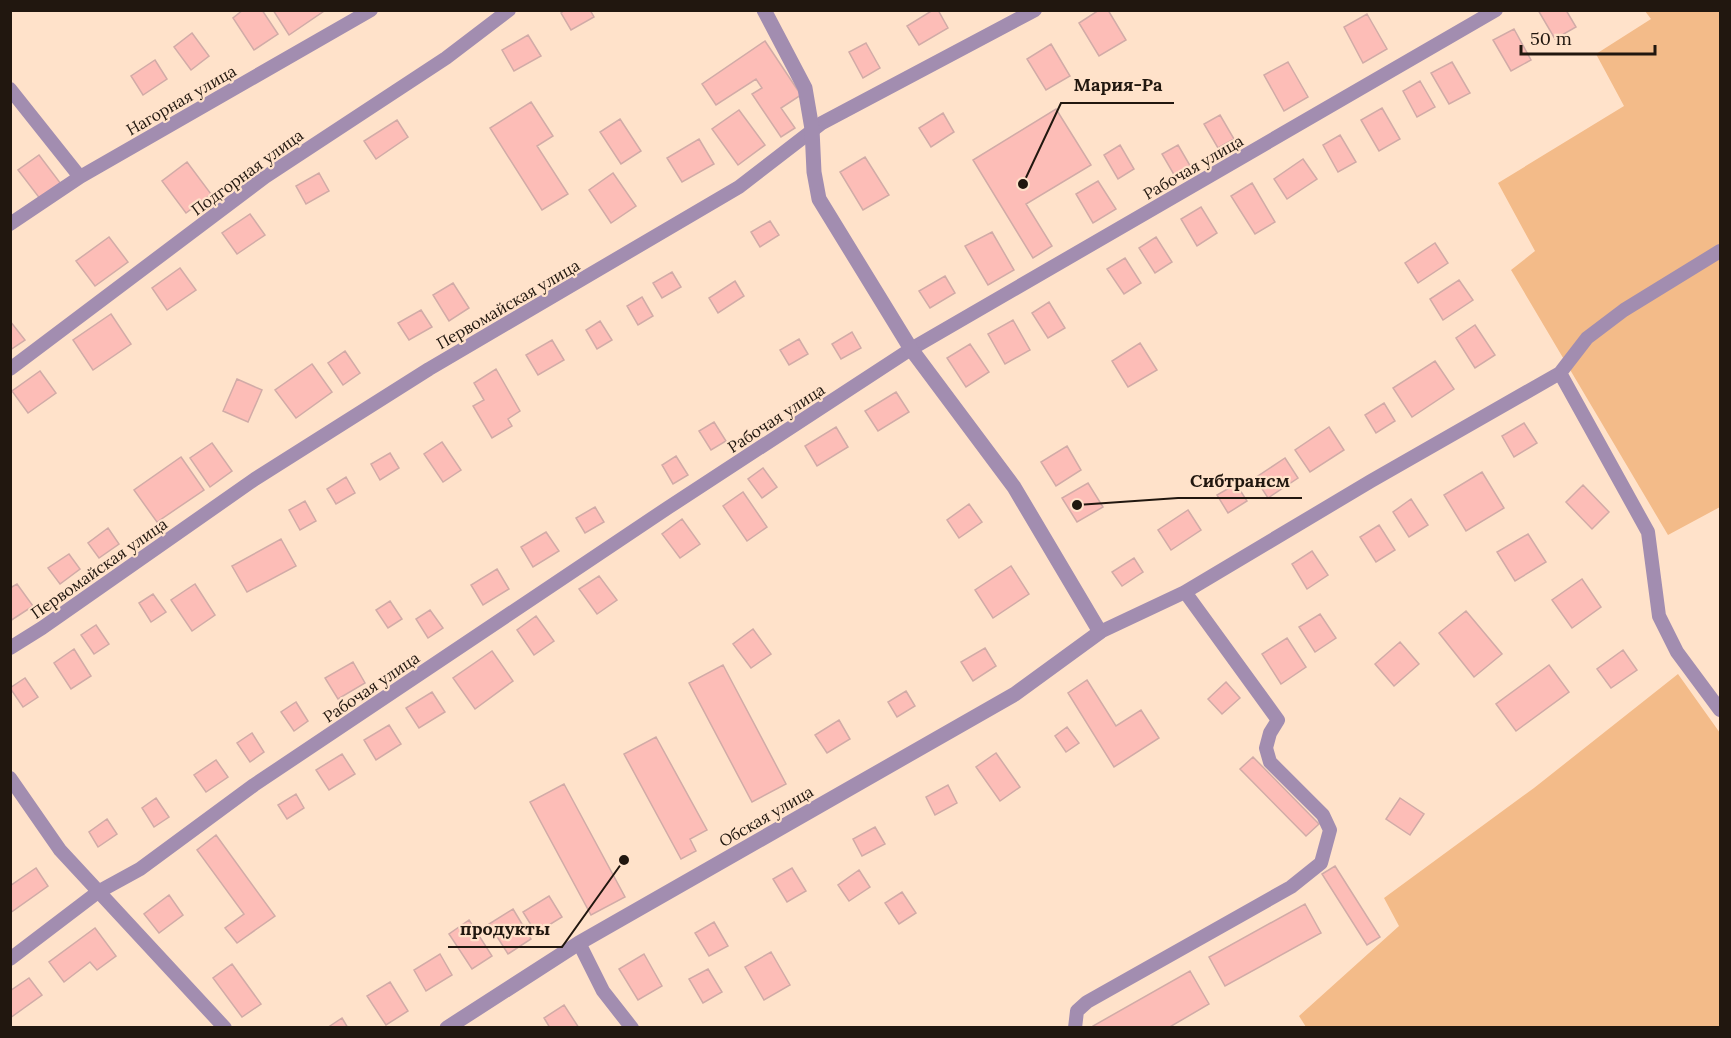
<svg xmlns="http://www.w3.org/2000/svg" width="1731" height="1038" font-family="Lora,serif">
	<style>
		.green { fill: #f3bb89 }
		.building { fill: #fdbdb7; stroke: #d1aba7; stroke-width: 1.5 }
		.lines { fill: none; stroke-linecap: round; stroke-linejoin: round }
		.minor { stroke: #a28db0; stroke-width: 14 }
		.tertiary { stroke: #a28db0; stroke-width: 15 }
		.labels { text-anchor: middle; stroke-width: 4.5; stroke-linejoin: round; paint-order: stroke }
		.street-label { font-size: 16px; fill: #21170f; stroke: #ffe2ca }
		.leader { fill: none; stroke: #21170f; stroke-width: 2 }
		.callout-dot { fill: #21170f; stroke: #ffe2ca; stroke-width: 2 }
		.callout-label { font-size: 18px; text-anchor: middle; font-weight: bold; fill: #21170f; stroke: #ffe2ca; stroke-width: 4.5; stroke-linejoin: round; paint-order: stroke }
	</style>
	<rect width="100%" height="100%" fill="#ffe2ca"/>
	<path class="green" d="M1645 11H1720V507L1668 535 1511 270 1535 251 1498 183 1624 106 1596 54 1651 19Z
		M1678 674 1720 733V1027H1306L1299 1016 1399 926 1384 898 1534 788Z"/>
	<path class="building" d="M243 10H262L278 34 254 50 233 18Z
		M273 10H324V11L289 35Z
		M565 10H590L594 17 571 30 561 13Z
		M933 10H938L948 28 919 45 907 26Z
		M1099 10H1108L1126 40 1099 56 1079 23Z
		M1538 10H1566L1576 27 1555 39Z
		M1367 14 1387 49 1363 63 1344 27Z
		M1514 29 1531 60 1511 71 1493 40Z
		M192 33 209 56 191 70 174 47Z
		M528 35 541 56 514 71 502 50Z
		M765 41 801 95 781 108 795 128 781 137 752 94 762 88 756 79 716 105 702 84Z
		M866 43 880 68 863 78 849 52Z
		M1051 44 1070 76 1046 90 1027 59Z
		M155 60 167 79 143 95 131 76Z
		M1288 62 1308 97 1284 111 1264 75Z
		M1452 62 1470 93 1449 104 1431 73Z
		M1420 81 1435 107 1417 117 1403 91Z
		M531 102 553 136 537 146 568 194 542 210 490 128Z
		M1382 108 1400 139 1379 151 1361 120Z
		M1056 109 1091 165 1026 204 1052 246 1033 258 973 160Z
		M739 110 765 145 738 165 712 129Z
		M943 113 954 132 931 147 919 128Z
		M1220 115 1234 139 1218 148 1204 124Z
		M620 119 641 151 621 164 600 132Z
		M397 120 408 137 376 159 364 141Z
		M1340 135 1356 162 1338 172 1323 145Z
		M699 139 714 164 682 182 667 158Z
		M1120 145 1134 169 1118 179 1104 155Z
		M1178 145 1192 169 1176 178 1162 154Z
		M39 155 61 184 41 200 18 170Z
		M865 157 889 195 863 210 840 172Z
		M1303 159 1317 179 1287 199 1274 179Z
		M187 162 211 194 186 213 162 181Z
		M319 173 329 191 306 204 296 186Z
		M613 173 636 206 611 223 589 190Z
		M1098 181 1116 209 1093 223 1076 194Z
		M1252 183 1275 222 1255 234 1231 196Z
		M1201 207 1217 233 1197 246 1181 219Z
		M250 214 265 235 237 254 222 233Z
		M770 221 779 235 760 247 751 232Z
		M992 232 1014 270 988 285 965 246Z
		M109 237 128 262 95 286 76 261Z
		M1156 237 1172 262 1155 273 1139 248Z
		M1435 243 1448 263 1418 283 1405 263Z
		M1125 258 1141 283 1124 294 1107 269Z
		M180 268 196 290 167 310 152 288Z
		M672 272 681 287 662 298 653 283Z
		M945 276 955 293 930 308 919 291Z
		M1459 280 1473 300 1443 320 1430 299Z
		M735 281 744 296 718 313 709 298Z
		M453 283 469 308 449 321 433 295Z
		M642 297 653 316 638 325 627 306Z
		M1049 302 1065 328 1048 338 1032 313Z
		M421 310 432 327 409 340 398 323Z
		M111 314 131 344 93 370 73 340Z
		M1013 320 1030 350 1005 364 988 334Z
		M10 321 25 340 10 350Z
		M600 321 612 340 597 349 586 330Z
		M1475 325 1495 355 1475 368 1456 338Z
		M852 332 861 348 841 359 832 344Z
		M799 339 808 354 789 365 780 350Z
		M552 340 564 360 538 375 526 355Z
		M1140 343 1157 370 1128 387 1112 361Z
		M970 344 989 372 966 387 947 358Z
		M345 351 360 373 343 385 328 363Z
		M1435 361 1454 389 1412 417 1393 388Z
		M312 364 332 392 296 418 275 390Z
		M496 369 520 411 508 419 512 426 492 438 473 406 484 400 474 383Z
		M40 371 56 393 28 413 12 391Z
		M237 379 262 390 248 422 223 411Z
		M896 392 909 412 878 431 865 411Z
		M1384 403 1395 421 1376 433 1365 415Z
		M714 422 726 441 711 450 699 431Z
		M1524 423 1537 443 1514 457 1502 436Z
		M836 427 848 447 817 466 805 446Z
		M1329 427 1344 450 1310 472 1295 450Z
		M442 442 461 470 443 482 424 454Z
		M212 443 232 471 210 487 190 458Z
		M1067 446 1081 470 1056 486 1041 462Z
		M390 453 399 468 380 480 371 464Z
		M676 456 688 475 673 484 662 465Z
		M181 457 204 490 157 522 134 490Z
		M1285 458 1298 478 1268 498 1255 478Z
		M763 468 777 487 762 498 748 479Z
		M1482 472 1504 508 1466 531 1444 495Z
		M346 477 355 493 336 504 327 489Z
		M1088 483 1103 507 1077 522 1062 498Z
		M1236 484 1247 501 1228 513 1217 495Z
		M1583 485 1609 512 1592 529 1566 502Z
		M743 492 767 527 747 541 723 506Z
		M1411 499 1428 525 1409 537 1393 512Z
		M305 501 316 521 300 530 289 510Z
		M969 504 982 522 959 538 947 520Z
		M595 507 604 522 585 533 576 518Z
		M1188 510 1201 530 1171 550 1158 530Z
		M682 519 700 544 680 558 662 534Z
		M1379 525 1395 550 1376 562 1360 537Z
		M108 528 119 544 99 558 88 543Z
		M546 532 559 551 533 567 521 547Z
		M1528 534 1546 562 1515 581 1497 552Z
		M281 539 296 566 247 592 232 566Z
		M1312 551 1328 575 1307 589 1292 564Z
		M69 554 80 569 60 584 48 568Z
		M1134 558 1143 572 1122 586 1112 572Z
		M1011 566 1029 594 993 618 975 590Z
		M497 569 509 589 483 605 471 585Z
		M599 576 617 600 597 614 579 589Z
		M1582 579 1601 607 1572 628 1552 600Z
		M17 584 33 606 10 621V588Z
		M195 584 215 615 192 631 171 600Z
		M153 594 166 612 151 622 139 603Z
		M390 601 402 619 388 628 376 610Z
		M430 610 443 628 428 638 416 619Z
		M1466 611 1502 654 1474 677 1439 633Z
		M1320 614 1336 638 1315 652 1299 627Z
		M536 616 554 641 534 655 517 630Z
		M96 625 109 644 94 654 81 635Z
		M753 629 771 654 751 668 733 644Z
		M1287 638 1306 667 1281 684 1262 654Z
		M1400 642 1419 664 1394 686 1375 664Z
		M985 648 996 666 973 681 961 662Z
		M74 649 91 676 71 689 54 663Z
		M1623 650 1637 670 1611 688 1597 669Z
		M492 651 513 681 475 709 453 678Z
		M353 662 365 683 338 699 325 678Z
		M723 665 786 784 752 802 689 683Z
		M1549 665 1569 692 1516 731 1496 704Z
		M25 678 38 697 23 707 10 688Z
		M1087 680 1116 726 1141 710 1159 738 1114 767 1068 693Z
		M1226 682 1240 698 1222 714 1208 699Z
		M906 691 915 706 897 717 888 702Z
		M432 692 445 712 419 728 406 708Z
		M296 702 308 721 294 731 281 712Z
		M839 720 850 739 827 753 815 735Z
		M389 725 401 744 376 760 364 740Z
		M1067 727 1079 743 1066 752 1055 736Z
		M252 733 264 752 250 762 237 743Z
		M656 737 707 830 690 839 696 851 681 859 624 754Z
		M996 753 1020 787 1000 801 976 767Z
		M342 754 355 774 329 790 316 770Z
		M1253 757 1319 824 1306 836 1240 769Z
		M216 760 228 777 206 792 194 775Z
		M564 784 625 897 591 915 530 802Z
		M948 785 957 803 935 815 926 797Z
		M296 794 304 808 287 819 278 805Z
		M156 798 169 817 154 827 142 808Z
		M1400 798 1424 814 1410 835 1386 819Z
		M107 819 117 834 98 847 89 832Z
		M875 827 885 844 862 856 853 839Z
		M216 835 275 916 237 943 225 928 244 914 197 850Z
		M1335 866 1380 937 1367 945 1322 874Z
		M36 868 48 886 10 913V886Z
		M792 868 806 891 787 902 773 879Z
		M859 870 870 887 849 901 838 885Z
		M902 892 916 913 899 924 885 903Z
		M169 895 183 915 159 933 144 914Z
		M549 896 562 917 536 933 523 912Z
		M1305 904 1321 933 1225 986 1209 957Z
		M513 909 531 939 508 954 489 924Z
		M469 920 492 956 472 969 449 934Z
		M714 922 728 946 709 956 695 933Z
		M95 928 116 956 97 970 90 962 64 982 49 962Z
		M771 952 790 985 764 1000 745 967Z
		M440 954 452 975 426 991 414 970Z
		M644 954 662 986 638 1000 619 969Z
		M232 964 261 1004 242 1017 213 978Z
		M708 969 722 992 703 1003 689 979Z
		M1190 971 1209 1004 1168 1028H1094L1093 1026Z
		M29 978 42 995 10 1018V991Z
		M390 982 408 1011 386 1025 367 996Z
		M564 1005 579 1028H550L544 1018Z
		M342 1018 348 1028H327Z"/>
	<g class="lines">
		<path class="minor" d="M10 89 80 177
			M10 224 80 177 371 10
			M10 369 265 177 446 58 509 10
			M1560 373 1587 338 1624 310 1720 251
			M1100 632 1185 592 1371 481 1560 373 1648 532 1659 616 1677 652 1720 710
			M10 648 42 628 255 479 429 369 739 187 822 123 1035 10
			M10 778 60 850 225 1028
			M579 943 603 991 632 1028
			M10 959 98 892 140 869 254 785 669 507 911 349 1496 10
			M1075 1028 1077 1011 1087 1002 1291 887 1321 863 1330 830 1323 815 1270 762 1266 748 1270 733 1278 720 1185 592"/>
		<path class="tertiary" d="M447 1028 579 943 1015 694 1100 632 1014 487 911 349 819 199 814 172 812 129 805 88 764 10"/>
	</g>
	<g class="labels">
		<g class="street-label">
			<text transform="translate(181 100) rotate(-30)" y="6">Нагорная улица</text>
			<text transform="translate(1193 167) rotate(-30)" y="6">Рабочая улица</text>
			<text transform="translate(247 172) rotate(-36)" y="6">Подгорная улица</text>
			<text transform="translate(508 304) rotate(-30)" y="6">Первомайская улица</text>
			<text transform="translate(776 418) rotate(-33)" y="6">Рабочая улица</text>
			<text transform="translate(99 568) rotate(-35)" y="6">Первомайская улица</text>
			<text transform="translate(371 687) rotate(-34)" y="6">Рабочая улица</text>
			<text transform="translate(766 816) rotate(-30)" y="6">Обская улица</text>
		</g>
	</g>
	<path class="leader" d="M1023 184L1061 103H1174M1077 505L1178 498H1302M624 860L562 947H448"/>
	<g class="callout-dot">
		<circle cx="1023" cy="184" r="6"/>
		<circle cx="1077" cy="505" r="6"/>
		<circle cx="624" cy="860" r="6"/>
	</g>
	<g class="callout-label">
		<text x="1118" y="91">Мария-Ра</text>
		<text x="1240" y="487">Сибтрансм</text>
		<text x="505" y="935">продукты</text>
	</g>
	<rect width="1731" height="1038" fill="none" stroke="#21170f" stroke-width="24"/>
	<path d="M1521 45v9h134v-9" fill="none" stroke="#21170f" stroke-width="3"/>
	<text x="1530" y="45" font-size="18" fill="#21170f" stroke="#ffe2ca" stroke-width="4.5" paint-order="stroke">50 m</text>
</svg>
